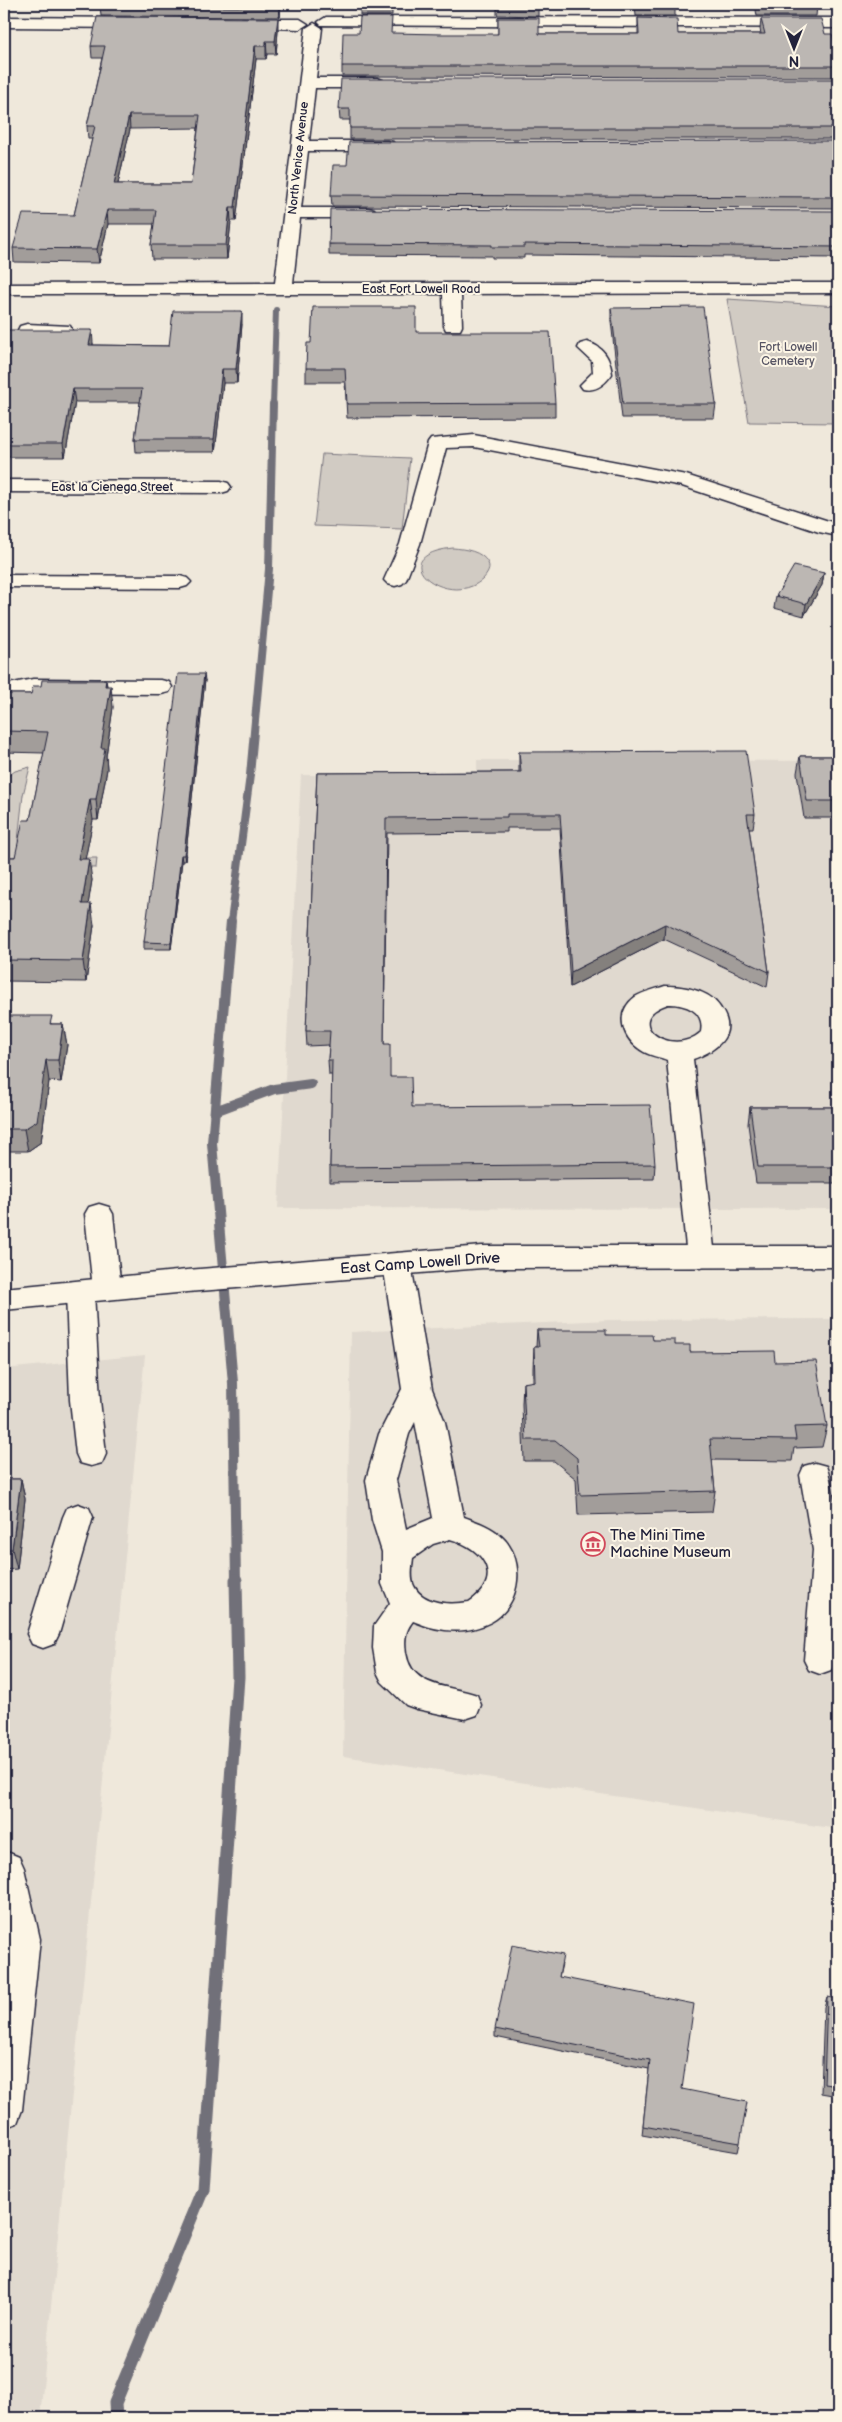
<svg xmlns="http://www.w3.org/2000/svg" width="842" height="2422" font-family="'Balsamiq Sans',sans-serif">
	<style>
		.built { fill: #e0d9cf }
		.green { fill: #d1cbc3; stroke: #7a767f }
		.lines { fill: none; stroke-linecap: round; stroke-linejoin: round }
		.stream-far3 { stroke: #716f79; stroke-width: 6 }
		.stream-far2 { stroke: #716f79; stroke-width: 8 }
		.stream-far1 { stroke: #716f79; stroke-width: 10 }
		.stream { stroke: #716f79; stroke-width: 13 }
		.minor-casing { stroke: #22223b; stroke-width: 3 }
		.major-casing { stroke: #22223b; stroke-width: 3 }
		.minor { fill: #fcf5e5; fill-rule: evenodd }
		.major { fill: #fcf5e5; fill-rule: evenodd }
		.wall { fill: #a29d9a; stroke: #22223b; fill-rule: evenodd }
		.shaded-wall { fill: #84807d; stroke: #22223b }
		.building { fill: #bcb7b3; stroke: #22223b; fill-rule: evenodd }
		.labels { text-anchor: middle; stroke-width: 4; stroke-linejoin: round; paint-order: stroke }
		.far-street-label { font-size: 12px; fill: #22223b; stroke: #fcf5e5 }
		.far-park-label { font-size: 12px; fill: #575564; stroke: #fcf5e5 }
		.street-label { font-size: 15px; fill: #22223b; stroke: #fcf5e5 }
		.poi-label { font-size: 15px; fill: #22223b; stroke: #fcf5e5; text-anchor: start }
	</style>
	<rect width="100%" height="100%" fill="#efe8db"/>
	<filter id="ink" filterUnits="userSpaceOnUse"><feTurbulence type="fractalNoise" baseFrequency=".02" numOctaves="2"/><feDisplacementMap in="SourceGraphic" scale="10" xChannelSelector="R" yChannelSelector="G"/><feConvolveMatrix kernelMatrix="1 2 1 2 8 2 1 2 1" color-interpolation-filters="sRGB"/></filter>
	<g filter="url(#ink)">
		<path class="built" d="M477 760 838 761V1209L278 1208 301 775H477Z
			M838 1319V1829L343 1756 351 1332 609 1320Z
			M145 1355 40 2418H4V1369Z"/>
		<path class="green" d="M727 299 838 306V423L749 422Z
			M322 454 410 458 402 529 314 526Z
			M453 548C465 549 482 551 488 563 491 569 487 575 482 580 447 610 379 556 453 548Z
			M30 767 23 795 18 840 22 858H97L96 868 4 866C4 847 5 830 8 811L4 807V779L15 771Z"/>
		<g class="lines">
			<path class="stream-far3" d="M273 406 276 310"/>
			<path class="stream-far2" d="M231 922 250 775 269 569 273 404"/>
			<path class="stream-far1" d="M231 921 212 1143 233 1383 236 1582
				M215 1111 274 1089 311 1084"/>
			<path class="stream" d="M116 2418 115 2403 203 2189 238 1677 236 1580"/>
			<g class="minor-casing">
				<path id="minor" d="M4 17 134 18 142 23 134 28 4 27Z
					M326 17 838 18V28L321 25 318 22Z
					M242 19H300L308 24 300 29 237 27 234 24Z
					M314 23 322 28 316 78H377L383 80 385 83 383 86 377 88H315L309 141H387L393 142 395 146 393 150 387 151H308L301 208H368L374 209 377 213 374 217 368 218H300L293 283H838V293L461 294 462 326 460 330H446L444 326 443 294H4V284L275 283 306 28Z
					M27 324 70 326 72 330 70 334 63 336 20 334 18 330 20 326Z
					M587 342C604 347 610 358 612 374 605 384 596 392 583 389L580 385 593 372 592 361 578 348 580 344Z
					M474 435 686 475 838 524V536L819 532 682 486 474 447 446 448 420 544 406 580 402 584 395 586 388 584 384 580 400 544 428 443 431 439Z
					M4 480 221 481 228 483 231 487 228 491 221 493 4 492Z
					M4 575 180 576 187 578 191 582 187 586 180 588 4 587Z
					M33 679 161 680 169 682 172 687 169 692 161 694 33 693 4 699V685Z
					M665 986C679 986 694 988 707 995 714 999 719 1005 723 1012 737 1036 714 1052 693 1059L715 1257 711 1264 701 1268 691 1264 687 1257 667 1060C660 1057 651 1056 644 1052 623 1040 613 1014 635 997 643 992 656 989 665 986ZM668 1004C686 1004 705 1011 701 1032 670 1060 619 1020 668 1004Z
					M99 1204 109 1207 113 1214 121 1289 117 1297 107 1300 97 1297 93 1289 85 1214 89 1207Z
					M397 1253 407 1256 411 1264 432 1389 445 1422 464 1517C477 1522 491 1526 501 1536 526 1558 522 1605 491 1622 466 1635 439 1632 413 1621 405 1631 404 1640 406 1653 412 1689 449 1685 477 1695L481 1705 477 1715 465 1719 417 1709 406 1705 382 1682 377 1672 373 1648 374 1626 390 1603 382 1584V1552L372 1520 366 1480 379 1434 402 1389 383 1264 387 1256ZM415 1422 433 1518 406 1529 396 1480 409 1434ZM450 1539C484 1548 505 1578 469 1602 451 1605 424 1605 414 1586 410 1579 412 1566 413 1558L433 1544Z
					M80 1281 90 1284 94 1292 100 1400 106 1454 102 1463 91 1466 80 1463 76 1454 70 1400 66 1292 70 1284Z
					M815 1463 826 1466C842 1507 839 1613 836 1660L831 1670 820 1674 809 1670 804 1660 813 1550 800 1475 804 1466Z
					M78 1504 89 1508 93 1517 59 1634 54 1644 43 1648 32 1644 27 1634 63 1517 67 1508Z
					M7 1852 19 1857 24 1868 40 1939 22 2110 17 2123 4 2128V1853Z"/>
			</g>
			<g class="major-casing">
				<path id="major" d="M482 1246H838V1267L482 1268 187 1292 4 1310V1288L187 1270Z"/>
			</g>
			<use href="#minor" class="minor"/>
			<use href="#major" class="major"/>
		</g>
		<path class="wall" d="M281 4 280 17 101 16 100 6Z
			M360 4H392V15H360Z
			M497 4H538V16L497 15Z
			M635 4H675V16H636Z
			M755 4H817V6L816 16H757Z
			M498 18 539 34H638V18L678 34H761L760 29 761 19 825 34 838 56V77L342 76V66L498 34Z
			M278 31 276 54H267L266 59H256L236 221H231L227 259H152L151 245 154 224H108L99 263 14 262 13 248 74 215 92 139H88L87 126 102 58H92L91 46ZM198 128 191 184H118L130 129Z
			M838 79V139H350V120H340L339 109Z
			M838 141V208L332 206 331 195 347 165Z
			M838 211V258L524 255V258H492V256L329 255V244Z
			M611 308 716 404 714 418H622L611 321Z
			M242 324 237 383H223L215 452H136L135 439 140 402H75L65 457H4V330L93 343V345L169 346Z
			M416 332 555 403V417L347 418 345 382H306V368Z
			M824 573 822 585 804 616 774 608 776 596Z
			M106 680 107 686 113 707 106 756 107 769 98 820H93L85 859 92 880 88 904 94 925 86 982 4 981V857H15L30 820 44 753 4 752V694H31L41 686Z
			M205 680 185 861H182L171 949H144V942Z
			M519 752 755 814 753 828H749L769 972 767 987 664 939 570 987 560 828H507V832L387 833 384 1044 390 1077 412 1107 655 1164 654 1179 330 1182V1167L332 1075H329L328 1060 329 1045 307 1046 306 1031 317 773 519 772Z
			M800 756H838V818H804L797 773Z
			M4 1016 53 1024H63L67 1045 61 1082 49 1081 41 1142 28 1151H4Z
			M750 1107H838V1183H756L748 1124Z
			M537 1330 606 1335 653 1340 675 1345 690 1352 775 1362 827 1426 822 1447 794 1448 792 1461 712 1460 715 1491 712 1512 578 1515 576 1479 554 1461H524L522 1404 523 1383 533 1382V1368L534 1347H536Z
			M4 1479H21L25 1499 17 1569 4 1570Z
			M562 1964 559 1977 740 2143 738 2152 642 2135 649 2069 495 2037V2029Z
			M827 1997 838 1999V2096L821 2093 824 2007Z"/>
		<path class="shaded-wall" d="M279 4H281L280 17 279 7Z
			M278 18V31L276 54 275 41Z
			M5 29 7 45 4 57V33Z
			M266 41 267 54 266 59Z
			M255 46 256 59 236 221 235 207Z
			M129 115 130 129 115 197 114 184Z
			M230 207 231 221 227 259 226 245Z
			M107 210 108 224 99 263 97 249Z
			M242 311V324L237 383 236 369Z
			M92 330 93 343 91 358 89 345Z
			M222 369 223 383 215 452 214 439Z
			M73 389 75 402 65 457 63 444Z
			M824 573 822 585 804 616 806 604Z
			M204 674 205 680 185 861 184 855Z
			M106 680 109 700 111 686 113 707 106 756 107 769 98 820 96 799 101 748 105 686Z
			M90 799 93 820 81 880 78 859Z
			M181 855 182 861 171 949V943Z
			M89 859 92 880 85 925 82 904Z
			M91 904 94 925 86 982 83 961Z
			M665 924 664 939 570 987 571 972Z
			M63 1024 67 1045 61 1082 58 1060Z
			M46 1060 49 1081 41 1142 28 1151 24 1129Z
			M21 1479 25 1499 17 1569 12 1549Z"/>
		<path class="building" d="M101 4H279V7L100 6Z
			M360 4H392V5H360Z
			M498 4H538V5H498Z
			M637 4H675V5H637Z
			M758 4H817V6H758Z
			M97 17 278 18 275 41H266V46H255L235 207H230L226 245H151L156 210H107L97 249 13 248 23 214 74 215 95 126H87L105 46H91ZM129 115H200L191 184H114Z
			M360 17H392L391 33 442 34H498V18H539V34H639L638 18 677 19 678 34H765L761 19H821L825 34H832L838 56V66H342L343 33H359Z
			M341 79H838V128H350V109H339Z
			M838 141V197L331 195 333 165H347L349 142Z
			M330 209 838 211V247L524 244V247H492V245L329 244Z
			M313 307H416V332H550L555 403 347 404 345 368H306L307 343H311Z
			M703 307 716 404H623L611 308Z
			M173 311H242L236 369H222L214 439H135L142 389H73L63 444H4V330H92L89 345 169 346Z
			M794 566 824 573 806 604 776 596Z
			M178 674H204L184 855H181L171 943 144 942Z
			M42 680H106L105 686H111L101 748H105L96 799H90L78 859H89L82 904H91L83 961 4 960V857H15L23 820H30L48 732 4 731V694H31L33 686H41Z
			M746 751 755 814H747L769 972 665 924 571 972 560 814H507V817L386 818 384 1044H390V1077H411L412 1107 650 1105 655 1164 330 1167 332 1060H328L330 1031H306L317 773 521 772 519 752Z
			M800 756H838V801H807Z
			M4 1016H52L50 1024H63L58 1060H46L37 1121 24 1129H4Z
			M750 1107H838V1167H758Z
			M537 1330H606V1335H652L653 1340H675V1345H690V1352L774 1351 775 1362 816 1361 827 1426 794 1427 796 1440 710 1439 715 1491 580 1495 577 1458 555 1440H526L523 1383 535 1381 534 1347H539Z
			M4 1479H21L12 1549H4Z
			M512 1945 563 1955 559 1977 694 2004 682 2089 747 2102 740 2143 643 2126 650 2060 495 2029Z
			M827 1997 838 1999V2086L824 2084Z"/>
	</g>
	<defs>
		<g id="museum-ring" transform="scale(1.25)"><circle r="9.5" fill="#fcf5e5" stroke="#d1495b" stroke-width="1.5"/><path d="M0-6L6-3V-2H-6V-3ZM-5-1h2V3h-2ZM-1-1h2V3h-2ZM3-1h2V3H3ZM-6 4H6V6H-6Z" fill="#d1495b"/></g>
	</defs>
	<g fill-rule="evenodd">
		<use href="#museum-ring" x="593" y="1544"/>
	</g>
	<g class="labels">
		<g class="far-street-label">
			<text transform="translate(298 158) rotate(-84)" y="4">North Venice Avenue</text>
			<text x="421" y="293">East Fort Lowell Road</text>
			<text x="112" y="491">East la Cienega Street</text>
		</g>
		<g class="far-park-label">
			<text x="788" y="351">Fort Lowell<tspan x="788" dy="14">Cemetery</tspan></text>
		</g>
		<g class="street-label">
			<text transform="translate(420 1263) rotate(-4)" y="5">East Camp Lowell Drive</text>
		</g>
		<g class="poi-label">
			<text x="610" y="1540">The Mini Time<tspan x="610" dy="17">Machine Museum</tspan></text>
		</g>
	</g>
	<rect width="842" height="2422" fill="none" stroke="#fcf5e5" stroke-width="20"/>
	<rect x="10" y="10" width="822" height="2402" fill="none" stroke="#22223b" stroke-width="2" filter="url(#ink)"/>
	<g transform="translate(794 48) rotate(180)" stroke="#fcf5e5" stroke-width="4" paint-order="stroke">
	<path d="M0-4L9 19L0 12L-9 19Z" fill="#22223b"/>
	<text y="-8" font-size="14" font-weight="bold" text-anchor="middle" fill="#22223b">N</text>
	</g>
</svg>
